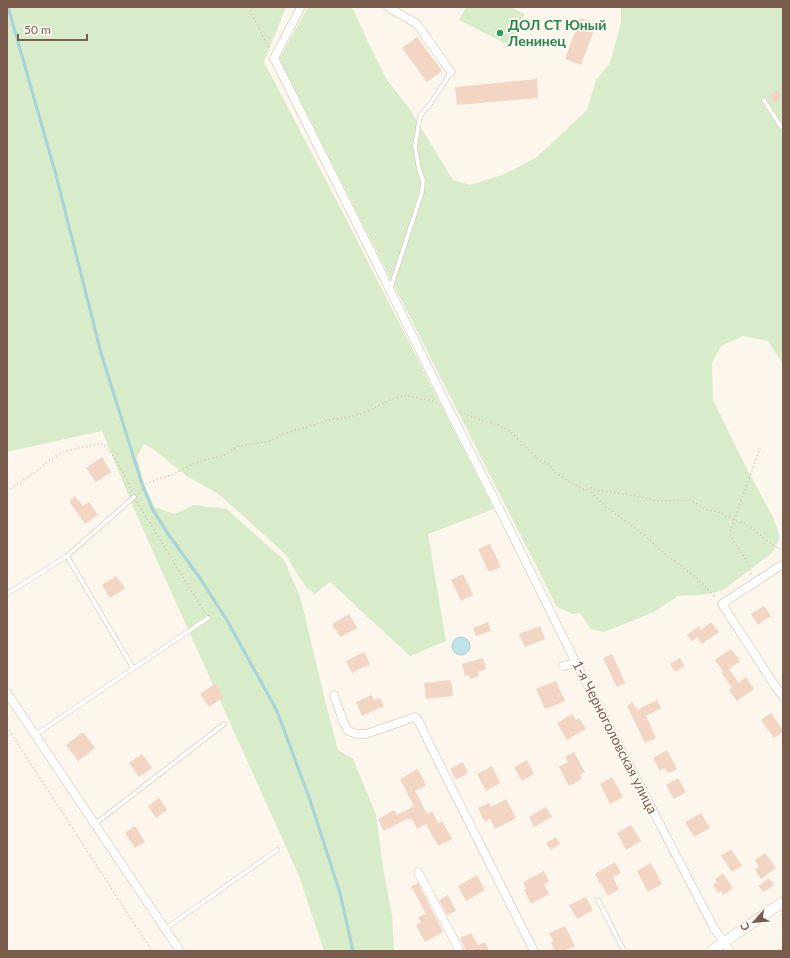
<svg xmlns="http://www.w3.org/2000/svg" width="790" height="958" font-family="Lato,sans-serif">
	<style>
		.green { fill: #d8ecc9 }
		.water { fill: #bfe3e8; stroke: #a5d3da }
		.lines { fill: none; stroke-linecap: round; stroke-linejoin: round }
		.stream { stroke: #a5d3da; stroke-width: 3 }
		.building { fill: #f3d5c3 }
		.service-casing { stroke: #d1beb0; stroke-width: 5 }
		.minor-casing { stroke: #d1beb0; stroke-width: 9 }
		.tertiary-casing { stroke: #d1beb0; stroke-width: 11 }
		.path { stroke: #d9b8a5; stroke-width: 1.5; stroke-dasharray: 1 3; stroke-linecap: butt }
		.service { stroke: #fff; stroke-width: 4 }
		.minor { stroke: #fff; stroke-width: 8 }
		.tertiary { stroke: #fff; stroke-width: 10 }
		.leisure-dot { fill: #2e9e5b; stroke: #fffaf3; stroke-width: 1.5 }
		.labels { text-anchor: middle; stroke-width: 3.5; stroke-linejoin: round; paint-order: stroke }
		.leisure-label { font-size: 14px; font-weight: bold; fill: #27864d; stroke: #fffaf3; text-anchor: start }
		.street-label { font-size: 14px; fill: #7a5c4d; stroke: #fffaf3 }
	</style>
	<rect width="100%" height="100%" fill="#fdf6ec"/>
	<path class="green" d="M7 7H286L264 62 339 205 494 509 428 534 446 641 410 656 330 582 315 594 307 588 297 574 286 555 241 514 217 493 188 477 153 449 144 444 137 457 144 483 154 507 175 514 193 505 227 509 284 560 300 596 325 700 338 750 353 759 376 814 383 867 392 915 394 951H324L299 876 137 516 102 431 7 452Z
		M308 7H350L354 11 368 42 387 80 409 108 453 180 470 185 505 174 537 157 587 110 596 80 610 63 621 22V7H783V371L782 363 768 341 743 336 721 346 712 363 713 400 746 467 774 519 780 537 773 552 722 591 702 595 678 596 654 612 604 632 591 629 580 613 573 614 557 607 279 59Z
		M466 7H510L525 14 510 46 459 20Z"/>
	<path class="water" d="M452 646a9 9 0 1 1 18 0a9 9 0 1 1-18 0Z"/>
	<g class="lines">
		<path class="stream" d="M8 7 56 175 101 353 142 484 153 510 168 534 200 578 228 622 277 711 310 800 340 893 353 951"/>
	</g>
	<path class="building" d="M580 18 596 24 581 65 565 59Z
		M417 37 442 71 427 82 402 48Z
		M537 79 538 98 457 105 455 87Z
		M777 90 782 96 775 103 770 96Z
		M102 457 111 472 96 482 86 468Z
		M75 496 83 506 89 502 98 515 85 524 69 501Z
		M490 544 501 567 489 572 478 549Z
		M463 574 473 595 461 601 451 580Z
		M116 576 125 588 110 598 102 585Z
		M764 606 771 616 758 625 751 614Z
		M349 614 357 628 340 637 332 624Z
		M488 622 491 631 476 636 473 628Z
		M711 622 719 632 702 644 697 637 692 641 687 635 699 626 701 630Z
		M540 626 545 639 525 647 519 634Z
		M731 649 740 661 729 669 739 683 746 677 754 689 737 701 729 690 732 688 721 672 723 671 715 660Z
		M364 652 370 664 352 673 346 661Z
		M612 654 625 683 617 687 603 658Z
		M483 658 486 669 478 672 479 676 470 679 469 675 465 676 462 664Z
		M680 658 685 666 675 672 670 664Z
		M451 680 453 696 426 699 424 683Z
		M556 681 565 701 545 709 536 689Z
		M215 684 224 697 209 707 200 694Z
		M372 695 374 700 380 698 384 706 362 716 356 702Z
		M657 700 661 708 646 716 656 738 645 743 627 706 633 702 637 710Z
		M771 713 783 730V732L774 738 761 720Z
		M572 714 576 720 579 718 586 729 567 740 557 723Z
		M83 732 95 748 78 761 66 745Z
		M667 750 677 769 668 773 665 768 660 771 653 758Z
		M574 752 585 772 580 775 582 779 569 786 559 767 568 762 565 757Z
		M142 754 152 768 139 777 129 763Z
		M527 760 534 774 522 781 514 767Z
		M463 762 468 773 456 780 450 769Z
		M492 766 500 783 486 791 477 774Z
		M418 769 426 785 415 791 427 814 432 811 438 823 442 821 452 839 438 846 426 824 417 829 412 819 409 820 408 818 384 831 378 819 394 810 397 815 414 806 400 779Z
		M612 777 623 797 610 804 600 784Z
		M678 778 686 792 674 799 666 785Z
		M159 798 167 810 156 818 148 806Z
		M506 799 516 818 495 829 490 819 485 822 478 808 489 803 491 807Z
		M546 807 552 817 534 827 529 817Z
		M701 813 710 828 694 837 685 822Z
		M631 825 641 841 626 850 617 833Z
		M135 826 145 842 135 848 125 833Z
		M556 837 560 844 550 850 546 843Z
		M731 849 742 866 732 872 721 856Z
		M765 853 776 868 761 879 755 870 759 867 755 860Z
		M615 862 621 873 613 877 619 890 608 896 601 883 600 884 595 874Z
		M651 863 662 884 648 892 637 871Z
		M544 871 549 882 544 884 549 894 531 904 524 890 526 889 523 882Z
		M723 873 733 888 723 895 721 891 718 893 713 885 717 882 715 879Z
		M477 875 485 890 466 901 458 886Z
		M769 878 774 885 763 892 759 886Z
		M418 883 443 932 425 942 416 925 421 922 418 917 426 914 411 886Z
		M448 895 456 911 447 915 439 900Z
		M586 897 593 910 577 919 569 905Z
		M565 926 575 946 564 951H555L551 942 553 941 549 933Z
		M471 933 478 945 485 942 489 951H466L460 938Z"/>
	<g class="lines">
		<g class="service-casing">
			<path id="service" d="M764 100 779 124 783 129
				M390 290 422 192 423 181 419 169 415 147 420 116 431 103 451 72
				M67 556 133 668
				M7 594 67 556 134 497
				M35 735 208 618
				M95 824 224 724
				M598 900 624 951
				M165 929 277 850"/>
		</g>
		<g class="minor-casing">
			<path id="minor" d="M301 7 274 58 390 290 444 400 505 520 576 663 714 928 730 951
				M388 7 417 24 451 72
				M783 564 722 604 777 689 783 696
				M563 666 576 663
				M7 693 180 951
				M334 695 343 721 348 731 357 734H366L415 717 418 720 432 749 534 951
				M418 872 460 951"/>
		</g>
		<g class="tertiary-casing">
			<path id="tertiary" d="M711 951 783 902"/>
		</g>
		<path class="path" d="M248 7 269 48
			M460 412 471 417 501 426 510 431 522 443 529 451 539 460 548 464 556 473 574 485 583 489 591 488 599 491 612 492 660 501 691 500 707 510 718 512 734 520 746 524 775 547 783 549
			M589 489 594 495 606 507 637 529 664 553 698 579 716 598
			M7 491 34 473 51 459 61 453 79 448 101 443C116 455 124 475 132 491
			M139 494 143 487 147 483 171 475 193 464 209 459 222 456 236 447 270 441 277 438 281 435 293 431 314 425 324 421 353 416 366 412 387 401 402 396H408L434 401
			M137 502 205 613
			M751 574C749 559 735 548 730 532L760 448
			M7 727 152 951"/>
		<use href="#service" class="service"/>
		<use href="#minor" class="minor"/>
		<use href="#tertiary" class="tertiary"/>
	</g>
	<circle class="leisure-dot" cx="500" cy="33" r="4"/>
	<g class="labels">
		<g class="leisure-label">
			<text x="508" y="30">ДОЛ СТ Юный<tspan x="508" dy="16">Ленинец</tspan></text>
		</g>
		<g class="street-label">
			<text transform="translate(615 737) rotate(63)" y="5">1-я Черноголовская улица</text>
		</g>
	</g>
	<rect width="790" height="958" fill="none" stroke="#7a5c4d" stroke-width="16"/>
	<g transform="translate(754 922) rotate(243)" stroke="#fffaf3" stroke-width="3" paint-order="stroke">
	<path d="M0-3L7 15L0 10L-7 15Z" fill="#7a5c4d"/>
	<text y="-6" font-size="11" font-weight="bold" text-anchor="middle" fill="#7a5c4d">С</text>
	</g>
	<path d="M18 34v6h69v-6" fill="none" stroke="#7a5c4d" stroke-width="2"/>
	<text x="24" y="34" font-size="12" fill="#7a5c4d" stroke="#fffaf3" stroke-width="3" paint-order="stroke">50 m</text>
</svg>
